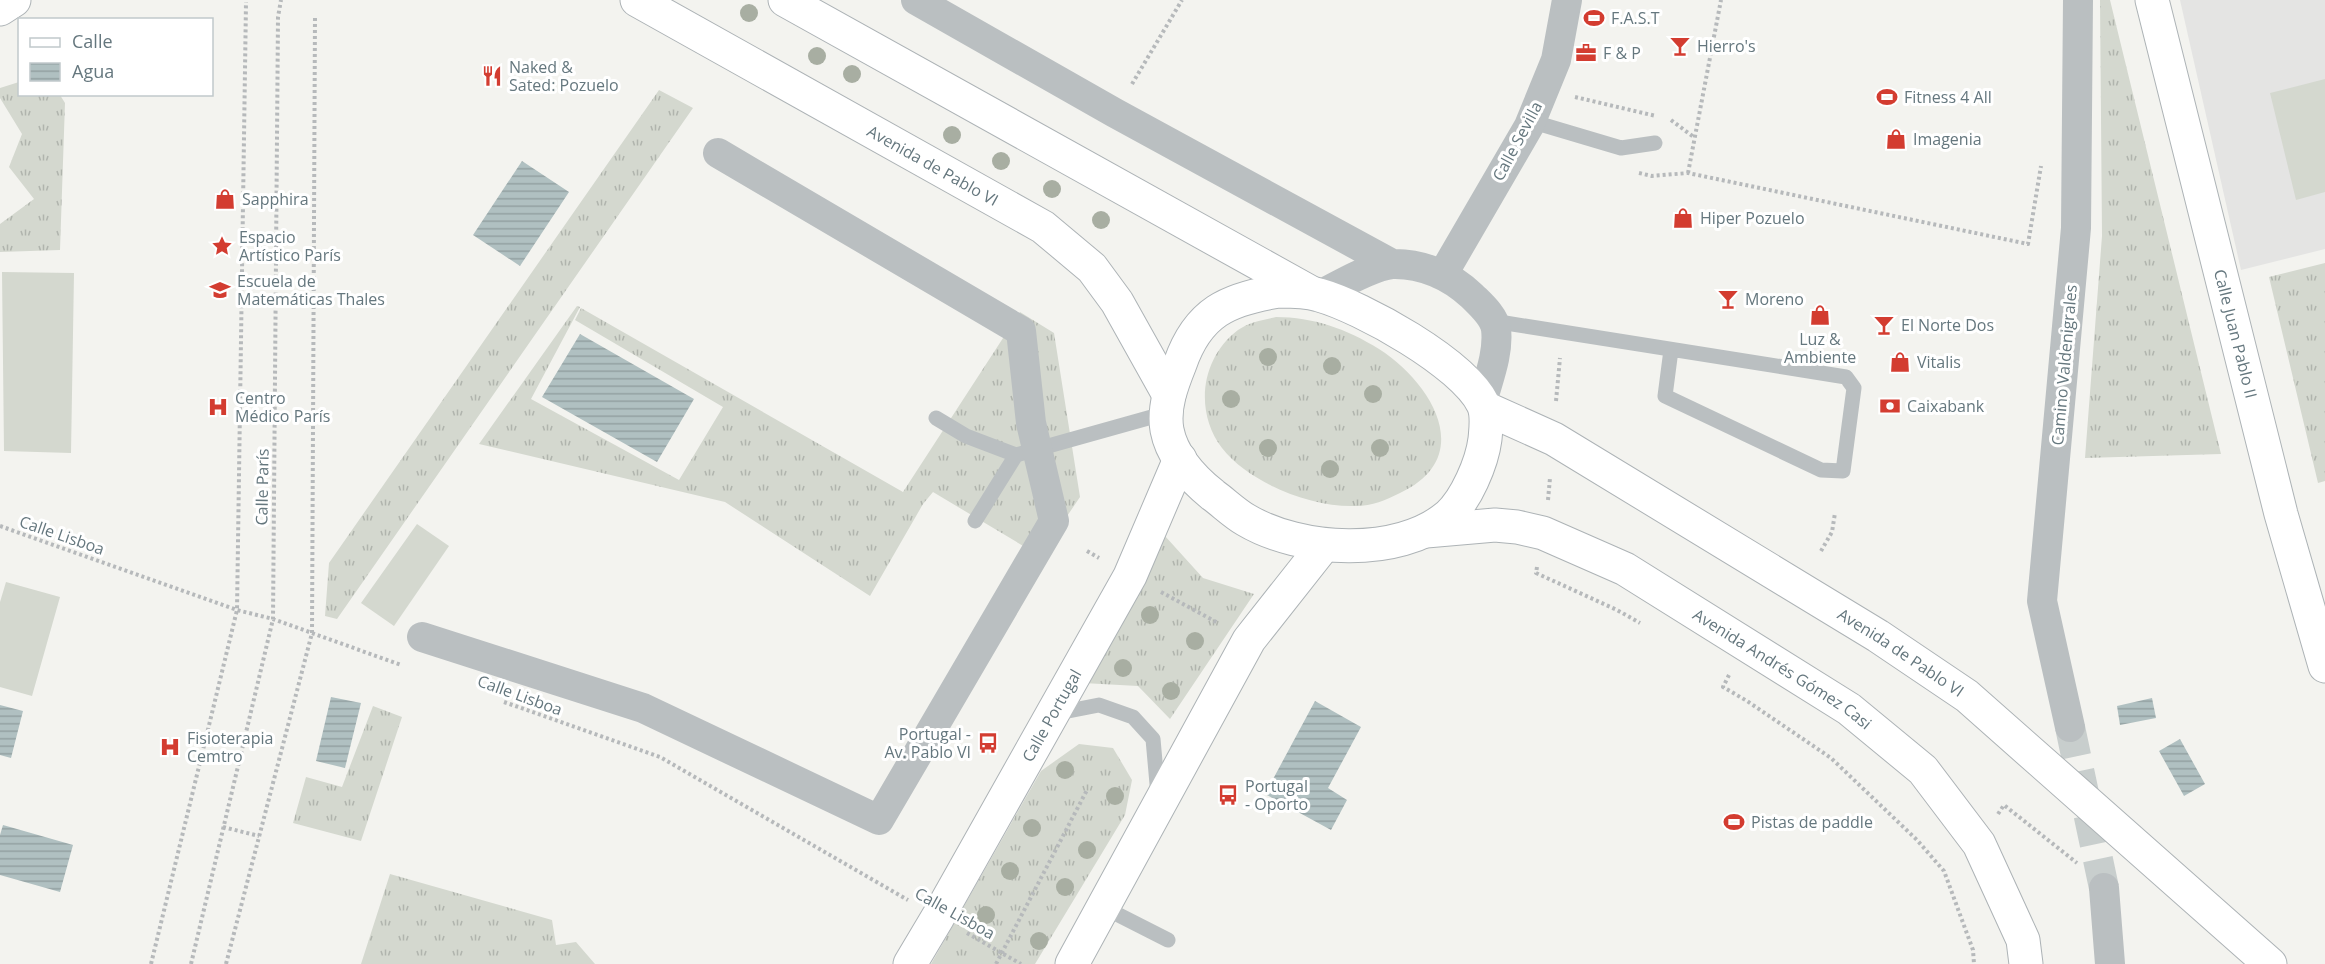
<svg xmlns="http://www.w3.org/2000/svg" width="2325" height="964" font-family="'Open Sans',sans-serif">
	<style>
		.built { fill: #e4e4e3 }
		.grass { fill: url(#grass-tufts) }
		.garden { fill: #d4d8cf }
		.water { fill: url(#water-rules) }
		.lines { fill: none; stroke-linecap: round; stroke-linejoin: round }
		.street-tunnel { stroke: #c8cecd; stroke-width: 30; stroke-dasharray: 30 15; stroke-linecap: butt }
		.secondary-casing { stroke: #adb3b6; stroke-width: 35 }
		.path { stroke: #b6b9bb; stroke-width: 4; stroke-dasharray: 3 3; stroke-linecap: butt }
		.lane { stroke: #babfc1; stroke-width: 15 }
		.street { stroke: #babfc1; stroke-width: 30 }
		.secondary { stroke: #fff; stroke-width: 33 }
		.tree { fill: #a8aea2 }
		.labels { text-anchor: middle; stroke-width: 6; stroke-linejoin: round; paint-order: stroke }
		.poi-label { font-size: 16px; fill: #65777e; stroke: #fff; text-anchor: start }
		.street-label { font-size: 16px; fill: #65777e; stroke: #fff }
	</style>
	<defs>
		<pattern id="grass-tufts" width="24" height="20" patternUnits="userSpaceOnUse" patternTransform="scale(1.5)"><rect width="24" height="20" fill="#d4d8cf"/><path d="M3 7l-1-3M5 7V3M7 7l1-3M15 17l-1-3M17 17v-4M19 17l1-3" fill="none" stroke="#b0b4ad"/></pattern>
		<pattern id="water-rules" width="6" height="5" patternUnits="userSpaceOnUse" patternTransform="scale(1.5)"><rect width="6" height="5" fill="#b0c0c1"/><path d="M0 2.5h6" fill="none" stroke="#93a1a2"/></pattern>
	</defs>
	<rect width="100%" height="100%" fill="#f3f3ef"/>
	<path class="built" d="M2180 0H2325V249L2241 270Z"/>
	<path class="grass" d="M2100 0H2110L2221 454 2085 458 2102 236Z
		M19 82 20 94 60 95 65 103 60 250 0 252V224L34 199 9 167 22 134 0 98V88Z
		M659 90 693 108 337 619 325 616 329 563Z
		M2325 263V481L2318 483 2269 277Z
		M577 306 580 307 531 399 679 480 723 407 575 320 581 308 903 492 1020 312 1054 333 1080 497 1040 556 933 492 923 504 870 596 725 502 479 444Z
		M1276 317C1313 317 1347 329 1379 349 1432 383 1477 457 1400 493 1386 500 1372 506 1356 506 1313 508 1249 483 1222 448 1194 411 1201 358 1238 330 1249 322 1263 320 1276 317Z
		M1165 536 1203 578 1254 594 1170 719 1138 686 1083 683Z
		M373 706 402 717 361 841 293 823 306 777 342 787Z
		M1079 744 1113 748 1132 780 1125 815 1035 964H931L1041 771Z
		M390 874 552 920 556 945 576 942 595 964H361Z"/>
	<path class="garden" d="M2325 79V192L2296 200 2270 93Z
		M2 272 74 273 71 453 4 451Z
		M417 524 449 546 394 626 361 603Z
		M6 582 60 597 32 696 0 687V602Z"/>
	<path class="water" d="M522 161 569 192 520 266 473 235Z
		M580 334 694 399 657 462 542 397Z
		M331 697 361 703 345 768 316 761Z
		M2152 698 2156 718 2120 725 2117 706Z
		M1315 701 1361 727 1328 788 1347 800 1331 830 1265 794Z
		M0 705 23 711 11 758 0 755Z
		M2180 739 2205 784 2184 796 2159 751Z
		M3 825 73 845 60 892 0 875V835Z"/>
	<g class="lines">
		<path class="street-tunnel" d="M2070 727 2104 888"/>
		<g class="secondary-casing">
			<g id="secondary">
				<path id="s1" d="M637 0 1043 227 1092 268 1117 302 1169 395"/>
				<path d="M785 0 1308 291"/>
				<path id="s2" d="M2152 0 2281 514 2325 666"/>
				<path d="M0 9 14 0"/>
				<path d="M1279 291C1292 291 1306 291 1319 295 1362 307 1463 363 1483 404 1488 414 1486 428 1485 439 1482 463 1466 500 1448 516 1398 558 1300 552 1246 520 1234 513 1224 503 1213 495 1193 479 1172 456 1167 430 1163 407 1172 384 1180 364 1198 312 1228 299 1279 291Z"/>
				<path id="s3" d="M1485 408 1554 439 1878 636 1967 696 2270 964"/>
				<path id="s4" d="M1426 531 1495 525 1517 527 1543 533 1625 569 1849 709 1923 770 1979 844 2023 940 2026 964"/>
				<path id="s5" d="M910 964 938 917 1130 576 1180 459"/>
				<path d="M1072 964 1249 640 1324 545"/>
			</g>
		</g>
		<path class="path" d="M1132 84 1182 0
			M1575 97 1656 116
			M1671 120 1695 138
			M1639 173 1652 176 1688 173 2028 244 2041 166
			M1688 173 1721 0
			M1556 401 1560 358
			M1548 500 1550 478
			M0 526 237 610 273 619 401 665
			M1087 551 1099 558
			M1821 551 1832 532 1835 513
			M1537 567 1536 573 1617 610 1640 623
			M1161 592 1218 623
			M1729 675 1723 687 1747 701 1831 758 1917 840 1944 871 1973 950 1974 964
			M504 702 660 757 908 900
			M1998 814 2004 805 2077 863
			M223 827 259 836
			M967 933 1021 964
			M151 964 237 610 246 2
			M191 964 273 619 278 17 281 0
			M226 964 312 633 315 15
			M996 964 1087 790"/>
		<path class="lane" d="M1530 121 1621 148 1655 143
			M1493 321 1846 377 1854 388 1843 471 1821 470 1665 396 1671 350
			M936 418 966 436 1016 455
			M975 521 1016 455 1166 413
			M1053 714 1099 705 1133 717 1153 739 1158 795
			M1103 907 1168 940"/>
		<path class="street" d="M916 0 1115 113 1392 264
			M1443 274 1529 126 1556 60 1567 0
			M1320 295C1339 285 1372 266 1392 264 1422 263 1451 276 1472 296 1481 305 1494 316 1496 329 1499 353 1488 380 1482 402
			M422 637 643 708 879 820 1054 521 1031 423 1021 331 718 153
			M2070 727 2042 601 2076 228 2078 0
			M2104 888 2110 964"/>
		<use href="#secondary" class="secondary"/>
	</g>
	<g class="tree">
		<circle cx="749" cy="13" r="9"/>
		<circle cx="817" cy="56" r="9"/>
		<circle cx="852" cy="74" r="9"/>
		<circle cx="952" cy="135" r="9"/>
		<circle cx="1001" cy="161" r="9"/>
		<circle cx="1052" cy="189" r="9"/>
		<circle cx="1101" cy="220" r="9"/>
		<circle cx="1268" cy="357" r="9"/>
		<circle cx="1332" cy="366" r="9"/>
		<circle cx="1373" cy="394" r="9"/>
		<circle cx="1231" cy="399" r="9"/>
		<circle cx="1268" cy="448" r="9"/>
		<circle cx="1380" cy="448" r="9"/>
		<circle cx="1330" cy="469" r="9"/>
		<circle cx="1150" cy="615" r="9"/>
		<circle cx="1195" cy="641" r="9"/>
		<circle cx="1123" cy="668" r="9"/>
		<circle cx="1171" cy="691" r="9"/>
		<circle cx="1065" cy="770" r="9"/>
		<circle cx="1115" cy="796" r="9"/>
		<circle cx="1032" cy="828" r="9"/>
		<circle cx="1087" cy="850" r="9"/>
		<circle cx="1010" cy="871" r="9"/>
		<circle cx="1065" cy="887" r="9"/>
		<circle cx="986" cy="915" r="9"/>
		<circle cx="1039" cy="941" r="9"/>
	</g>
	<defs>
		<g id="stadium-bare" transform="scale(1.62)"><path d="M0-5a6.5 5 0 1 0 0 10a6.5 5 0 1 0 0-10ZM-3.5-1.8h7v3.6h-7Z" fill="#d33c30" stroke="#fff" stroke-width="2.5" paint-order="stroke"/></g>
		<g id="bar-bare" transform="scale(1.62)"><path d="M-6-5H6L.8 .8V4.5H3.5V6h-7V4.5H-.8V.8Z" fill="#d33c30" stroke="#fff" stroke-width="2.5" paint-order="stroke"/></g>
		<g id="office-bare" transform="scale(1.62)"><path d="M-6-3h4V-5.5h4V-3h4V5H-6ZM-1-4.5V-3h2v-1.5ZM-6 0V1H6V0Z" fill="#d33c30" stroke="#fff" stroke-width="2.5" paint-order="stroke"/></g>
		<g id="restaurant-bare" transform="scale(1.62)"><path d="M-5-6h1v4h1v-4h1v4h1v-4h1v5L-1.5 .5V6h-2V.5L-5-1ZM5-6V6H3V1.5H1.5Q1.5-4 5-6Z" fill="#d33c30" stroke="#fff" stroke-width="2.5" paint-order="stroke"/></g>
		<g id="shop-bare" transform="scale(1.62)"><path d="M-5-2.5h2.3a2.7 3.5 0 0 1 5.4 0H5L5.5 6h-11ZM-1.5-2.5h3a1.5 2.3 0 0 0-3 0Z" fill="#d33c30" stroke="#fff" stroke-width="2.5" paint-order="stroke"/></g>
		<g id="sight-bare" transform="scale(1.62)"><path d="M0-6L1.8-2.2L6-1.7L2.9 1.2L3.7 5.4L0 3.3L-3.7 5.4L-2.9 1.2L-6-1.7L-1.8-2.2Z" fill="#d33c30" stroke="#fff" stroke-width="2.5" paint-order="stroke"/></g>
		<g id="school-bare" transform="scale(1.62)"><path d="M0-5L7-2L0 1L-7-2ZM-4 1L0 2.5L4 1V4Q0 6-4 4Z" fill="#d33c30" stroke="#fff" stroke-width="2.5" paint-order="stroke"/></g>
		<g id="bank-bare" transform="scale(1.62)"><path d="M-6-4H6V4H-6ZM0-2.3a2.3 2.3 0 1 0 0 4.6a2.3 2.3 0 1 0 0-4.6Z" fill="#d33c30" stroke="#fff" stroke-width="2.5" paint-order="stroke"/></g>
		<g id="hospital-bare" transform="scale(1.62)"><path d="M-5-5h3v3.5h4V-5h3V5h-3V1.5h-4V5h-3Z" fill="#d33c30" stroke="#fff" stroke-width="2.5" paint-order="stroke"/></g>
		<g id="bus-bare" transform="scale(1.62)"><path d="M-5-6H5V4H4V6H2V4H-2V6H-4V4H-5ZM-3.5-4V0h7V-4ZM-3.5 1.2v1.5H-2V1.2ZM2 1.2v1.5H3.5V1.2Z" fill="#d33c30" stroke="#fff" stroke-width="2.5" paint-order="stroke"/></g>
	</defs>
	<g fill-rule="evenodd">
		<use href="#stadium-bare" x="1594" y="18"/>
		<use href="#bar-bare" x="1680" y="46"/>
		<use href="#office-bare" x="1586" y="53"/>
		<use href="#restaurant-bare" x="492" y="76"/>
		<use href="#stadium-bare" x="1887" y="97"/>
		<use href="#shop-bare" x="1896" y="139"/>
		<use href="#shop-bare" x="225" y="199"/>
		<use href="#shop-bare" x="1683" y="218"/>
		<use href="#sight-bare" x="222" y="246"/>
		<use href="#school-bare" x="220" y="290"/>
		<use href="#bar-bare" x="1728" y="299"/>
		<use href="#shop-bare" x="1820" y="315"/>
		<use href="#bar-bare" x="1884" y="325"/>
		<use href="#shop-bare" x="1900" y="362"/>
		<use href="#bank-bare" x="1890" y="406"/>
		<use href="#hospital-bare" x="218" y="407"/>
		<use href="#bus-bare" x="988" y="743"/>
		<use href="#hospital-bare" x="170" y="747"/>
		<use href="#bus-bare" x="1228" y="795"/>
		<use href="#stadium-bare" x="1734" y="822"/>
	</g>
	<g class="labels">
		<g class="poi-label">
			<text x="1611" y="24">F.A.S.T</text>
			<text x="1697" y="52">Hierro's</text>
			<text x="1603" y="59">F &amp; P</text>
			<text x="509" y="73">Naked &amp;<tspan x="509" dy="18">Sated: Pozuelo</tspan></text>
			<text x="1904" y="103">Fitness 4 All</text>
			<text x="1913" y="145">Imagenia</text>
			<text x="242" y="205">Sapphira</text>
			<text x="1700" y="224">Hiper Pozuelo</text>
			<text x="239" y="243">Espacio<tspan x="239" dy="18">Artístico París</tspan></text>
			<text x="237" y="287">Escuela de<tspan x="237" dy="18">Matemáticas Thales</tspan></text>
			<text x="1745" y="305">Moreno</text>
			<text x="1901" y="331">El Norte Dos</text>
			<text x="1820" y="345" text-anchor="middle">Luz &amp;<tspan x="1820" dy="18">Ambiente</tspan></text>
			<text x="1917" y="368">Vitalis</text>
			<text x="235" y="404">Centro<tspan x="235" dy="18">Médico París</tspan></text>
			<text x="1907" y="412">Caixabank</text>
			<text x="971" y="740" text-anchor="end">Portugal -<tspan x="971" dy="18">Av. Pablo VI</tspan></text>
			<text x="187" y="744">Fisioterapia<tspan x="187" dy="18">Cemtro</tspan></text>
			<text x="1245" y="792">Portugal<tspan x="1245" dy="18">- Oporto</tspan></text>
			<text x="1751" y="828">Pistas de paddle</text>
		</g>
		<g class="street-label">
			<text transform="translate(1517 141) rotate(-62)" y="6">Calle Sevilla</text>
			<text dy="6" stroke="none"><textPath href="#s1" startOffset="339">Avenida de Pablo VI</textPath></text>
			<text dy="6" stroke="none"><textPath href="#s2" startOffset="344">Calle Juan Pablo II</textPath></text>
			<text transform="translate(2064 365) rotate(-85)" y="6">Camino Valdenigrales</text>
			<text transform="translate(262 487) rotate(-89)" y="6">Calle París</text>
			<text transform="translate(62 535) rotate(19)" y="6">Calle Lisboa</text>
			<text dy="6" stroke="none"><textPath href="#s3" startOffset="483">Avenida de Pablo VI</textPath></text>
			<text dy="6" stroke="none"><textPath href="#s4" startOffset="394">Avenida Andrés Gómez Casi</textPath></text>
			<text transform="translate(520 695) rotate(20)" y="6">Calle Lisboa</text>
			<text dy="6" stroke="none"><textPath href="#s5" startOffset="286">Calle Portugal</textPath></text>
			<text transform="translate(955 913) rotate(29)" y="6">Calle Lisboa</text>
		</g>
	</g>
	<rect x="18" y="18" width="195" height="78" fill="#ffffff" stroke="#c1c9cb" stroke-width="1.5"/>
	<rect x="30" y="38" width="30" height="9" fill="#ffffff" stroke="#c1c9cb" stroke-width="1.5"/>
	<text x="72" y="48" font-size="18" fill="#65777e">Calle</text>
	<rect x="30" y="63" width="30" height="18" fill="url(#water-rules)" stroke="#c1c9cb" stroke-width="1.5"/>
	<text x="72" y="78" font-size="18" fill="#65777e">Agua</text>
</svg>
